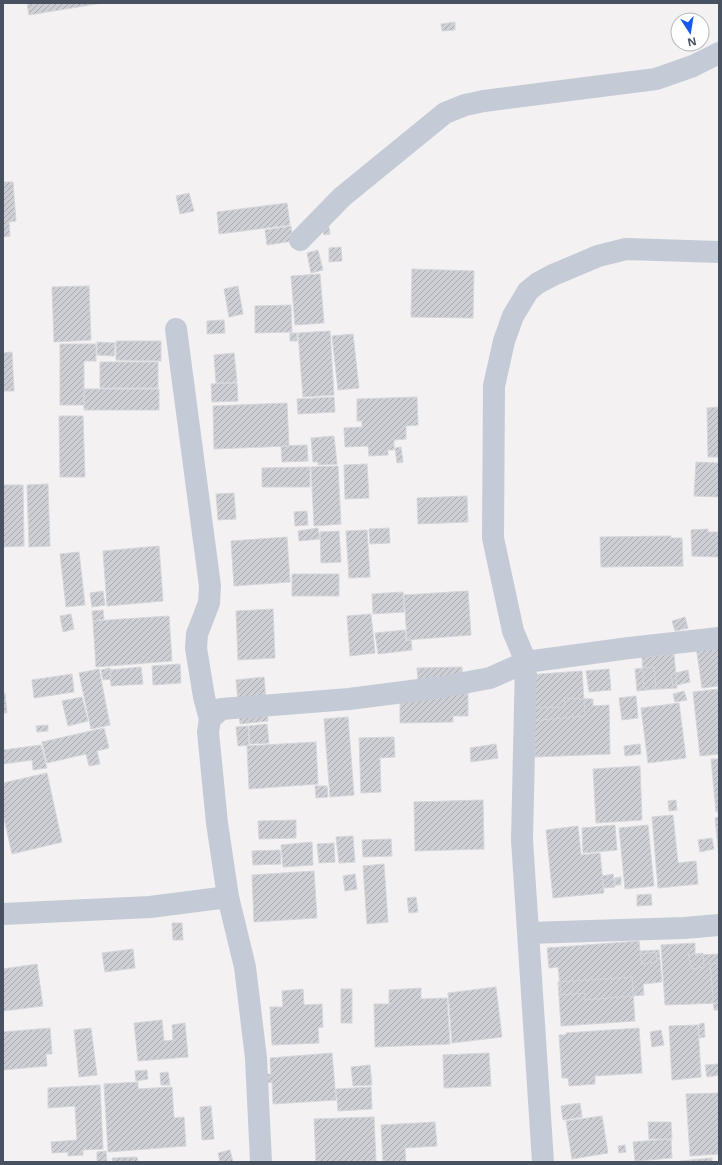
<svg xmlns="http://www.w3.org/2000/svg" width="722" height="1165" font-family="'Noto Sans',sans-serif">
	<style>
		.building { fill: url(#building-hatch); stroke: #d5d6dc }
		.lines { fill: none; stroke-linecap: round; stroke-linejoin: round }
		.minor { stroke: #c4cbd6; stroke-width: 22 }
	</style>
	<defs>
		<pattern id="building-hatch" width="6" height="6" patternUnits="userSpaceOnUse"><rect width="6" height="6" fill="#cdcfd5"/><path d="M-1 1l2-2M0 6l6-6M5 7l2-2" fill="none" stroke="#a8aab0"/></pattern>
	</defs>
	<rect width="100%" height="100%" fill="#f3f1f1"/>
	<path class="building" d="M27 3H102L29 15Z
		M455 22V30L442 31 441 24Z
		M3 182H13L16 221 9 222 10 236 3 237Z
		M189 193 194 211 180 214 176 196Z
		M287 203 290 225 219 234 217 212Z
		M328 222 330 234 324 235 322 223Z
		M291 226 293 241 267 245 265 230Z
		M341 247 342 261 329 262V248Z
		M318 250 323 270 311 273 307 253Z
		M412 269 474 271 473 318 411 317Z
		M320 274 324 323 295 325 291 276Z
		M89 286 91 340 54 342 52 287Z
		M238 286 243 314 229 317 224 289Z
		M291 305 292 332 255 333V306Z
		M224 320 225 333 207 334V321Z
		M330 331 334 395 303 397 298 333Z
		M290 333H297V341H290Z
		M353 334 359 388 338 390 332 336Z
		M116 341H161V361L116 360Z
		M97 342 115 343 114 356 97 355Z
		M60 344H96V361H84V405H60Z
		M12 352 14 391H3V353Z
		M234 353 237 382 216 383 214 355Z
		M100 362H158V388H100Z
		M237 383 238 401 212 402 211 384Z
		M84 389H159V410H84Z
		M334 397 335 412 298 414 297 399Z
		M417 397 418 425 406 426V439L394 440V450H388V455L369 456 368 446 345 447 344 428 362 427V421H357V399Z
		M287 403 289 446 214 449 213 406Z
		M719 407V457H708L707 408Z
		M59 416H83L85 477H60Z
		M334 436 337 464 318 465V462H313L311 438Z
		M307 445 308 461 282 462 281 446Z
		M401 447 403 462 397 463 395 448Z
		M696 462 719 463V497L694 496Z
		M367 464 369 498 345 499 344 465Z
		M338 466 341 524 314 526 311 467Z
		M310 467V487H262V468Z
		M48 484 50 546 29 547 27 485Z
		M3 485H23L24 546 3 547Z
		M234 493 236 519 218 520 216 494Z
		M467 496 468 522 418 524 417 498Z
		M307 511 308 525 295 526 294 512Z
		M318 528 320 539 299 541 298 531Z
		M389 528 390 543 370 544 369 529Z
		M708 529V532H719V557L692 556 691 530Z
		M367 530 370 577 349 578 346 531Z
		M339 531 341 562 321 563 320 532Z
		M671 536V538H682L683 566 601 567 600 537Z
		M287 537 290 582 234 586 231 541Z
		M159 546 163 601 107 606 103 551Z
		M79 552 85 605 66 607 60 554Z
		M292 574H339V596H292Z
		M103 591 105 605 92 607 90 593Z
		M468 591 471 635 407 640 404 595Z
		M403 592 404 612 373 614 372 594Z
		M273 609 275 658 238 660 236 611Z
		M103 610 104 619 93 621 92 611Z
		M71 614 74 629 63 632 60 616Z
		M371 614 375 653 350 656 347 616Z
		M169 616 172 661 96 667 93 621Z
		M685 617 688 628 675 631 672 621Z
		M405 630 406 641 411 640 412 650 378 654 375 633Z
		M719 643V686L702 688 696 646Z
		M674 654 677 688 644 690 642 657Z
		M180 664 181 683 153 685 152 666Z
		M141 667 143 684 111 686 110 670Z
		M462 667 463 682H468V716H453V722L400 723V683L418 682 417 668Z
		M654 667 656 689 637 691 635 669Z
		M110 668 111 679 103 680 101 670Z
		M99 669 110 725 91 729 79 673Z
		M609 669 611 690 589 692 586 671Z
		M688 670 690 682 673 686 671 674Z
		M582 671 585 716 530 721 527 675Z
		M72 674 74 692 34 698 32 680Z
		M264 677 268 721 240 724 236 680Z
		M719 689V754L700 756 693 692Z
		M684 691 687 700 675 702 673 694Z
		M5 693 7 713H3V694Z
		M636 696 638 718 622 720 619 698Z
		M82 697 88 721 68 726 62 701Z
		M565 698 593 699V706L609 705 610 754 535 757 534 708 564 707Z
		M679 703 686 758 648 763 641 708Z
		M348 717 354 795 330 797 324 719Z
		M267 724 269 743 250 744 249 726Z
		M48 725V731L37 732 36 726Z
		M248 726 249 745 238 746 236 727Z
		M104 728 109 748 97 751 100 764 89 766 86 754 47 763 42 742Z
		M394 737 395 757 380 758 381 792 361 793 359 738Z
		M316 742 318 784 249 789 247 746Z
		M496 744 498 758 471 762 470 748Z
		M640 744 641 754 625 756 624 746Z
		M41 745 47 768 33 770 32 760 3 764V750Z
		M711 759H719V812H716Z
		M640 766 642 820 596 823 593 769Z
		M47 773 62 842 12 854 3 814V783Z
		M315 786H327L328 797 316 798Z
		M483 800 484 849 415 851 414 802Z
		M676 800 677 810 669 811 668 801Z
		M673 815 678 863 696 861 698 884 658 888 652 817Z
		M719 817V858L715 818Z
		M296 820V838L259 839 258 821Z
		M615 825 617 850 583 853 582 828Z
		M648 825 654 886 625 889 619 828Z
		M578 826 581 855 600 853 604 893 553 898 546 830Z
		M353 836 355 862 339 863 336 837Z
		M712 838 714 849 700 852 698 840Z
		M391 839 392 856 363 857 362 840Z
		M312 842 313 865 283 867 281 845Z
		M334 843 335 862 319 863 317 844Z
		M280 850 281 864 253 865 252 851Z
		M384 864 388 922 367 924 363 866Z
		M314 871 317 918 254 922 252 875Z
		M355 874 357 889 345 891 343 876Z
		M613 874 615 887 604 888 602 876Z
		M621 877V885H615V878Z
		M651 894 652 905 637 906V895Z
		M416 897 418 912 409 913 407 898Z
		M172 923H182L183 940H173Z
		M639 941 640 951 659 950 662 982 643 984 644 995 585 1000V993L561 995 558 967 549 968 547 948Z
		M695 943V955L719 954V1003L665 1005 661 945Z
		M133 949 135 968 105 972 102 953Z
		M656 952 657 962 642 964 640 954Z
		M703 953 704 967 692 969 688 955Z
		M719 963V1010H714L710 964Z
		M37 964 43 1006 3 1011V969Z
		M632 977 635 1021 561 1026 558 982Z
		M496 987 502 1037 452 1043 448 993Z
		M421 988V999L447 998 450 1044 375 1047 374 1004H389V990Z
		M303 989 304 1005 322 1004 323 1027 318 1028 319 1043 272 1045 270 1007H283L282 991Z
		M341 989H352V1023H341Z
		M162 1020 164 1041 173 1040 172 1025 185 1023 188 1057 138 1061 134 1023Z
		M704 1023 705 1037 699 1038V1024Z
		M698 1025 701 1077 672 1080 669 1026Z
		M50 1028 52 1054H46L47 1066 3 1070V1032Z
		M91 1028 97 1075 79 1077 74 1030Z
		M639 1028 642 1073 595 1076V1084L569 1086 568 1078H562L559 1035H566V1033Z
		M661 1030 664 1045 652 1047 650 1032Z
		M332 1053 336 1100 273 1104 272 1082 267 1083V1074H271L270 1058Z
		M489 1053 491 1086 444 1088 443 1055Z
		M719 1064V1075L707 1077 705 1065Z
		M370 1065 372 1085 353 1086 351 1067Z
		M147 1070 148 1079 136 1081 135 1071Z
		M168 1072 170 1085H161L160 1073Z
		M138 1082V1089L172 1087 174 1118 184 1117 186 1146 108 1152 104 1084Z
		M100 1085 103 1149 83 1150V1155L68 1156V1152L52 1153 51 1142 77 1140 75 1106 48 1108V1088Z
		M371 1087 372 1109 338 1111 336 1089Z
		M719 1093V1154L690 1156 686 1094Z
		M580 1103 582 1117 563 1120 561 1106Z
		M211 1106 214 1139 202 1140 200 1107Z
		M602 1116 608 1153 572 1159 566 1121Z
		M374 1117 376 1161 316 1162 314 1119Z
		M435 1122 437 1146 405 1148 406 1162H383L381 1125Z
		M648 1122H671L672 1139H649Z
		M671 1139 672 1158 635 1161 633 1142Z
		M625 1145 626 1152 619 1153 618 1146Z
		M230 1150 233 1162H220L218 1153Z
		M106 1151 107 1162H97V1152Z
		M137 1157 138 1162H113L112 1158Z
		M712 1158V1162H681L680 1161Z"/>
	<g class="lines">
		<path class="minor" d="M300 240 342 197 445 113 465 105 484 101 656 79 693 66 719 53
			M176 329 210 586 209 603 197 634 196 648 204 697 210 719
			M3 914 150 907 228 897
			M528 933 684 928 719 925
			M261 1162 256 1058 245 967 228 897 217 823 208 732 210 719 221 709 349 699 442 687 490 678 526 662 629 648 719 638
			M543 1162 522 840 526 662 513 631 493 538 494 386 504 341 513 316 528 291 538 283 553 275 598 256 626 249 719 252"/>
	</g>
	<rect width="722" height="1165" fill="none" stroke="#48515f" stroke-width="8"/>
	<g transform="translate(690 32) rotate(168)"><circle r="19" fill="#ffffff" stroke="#b6b9bf"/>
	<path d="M0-3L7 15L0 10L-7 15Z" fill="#155ae9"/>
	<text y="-6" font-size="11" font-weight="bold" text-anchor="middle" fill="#48515f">N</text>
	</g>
</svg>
